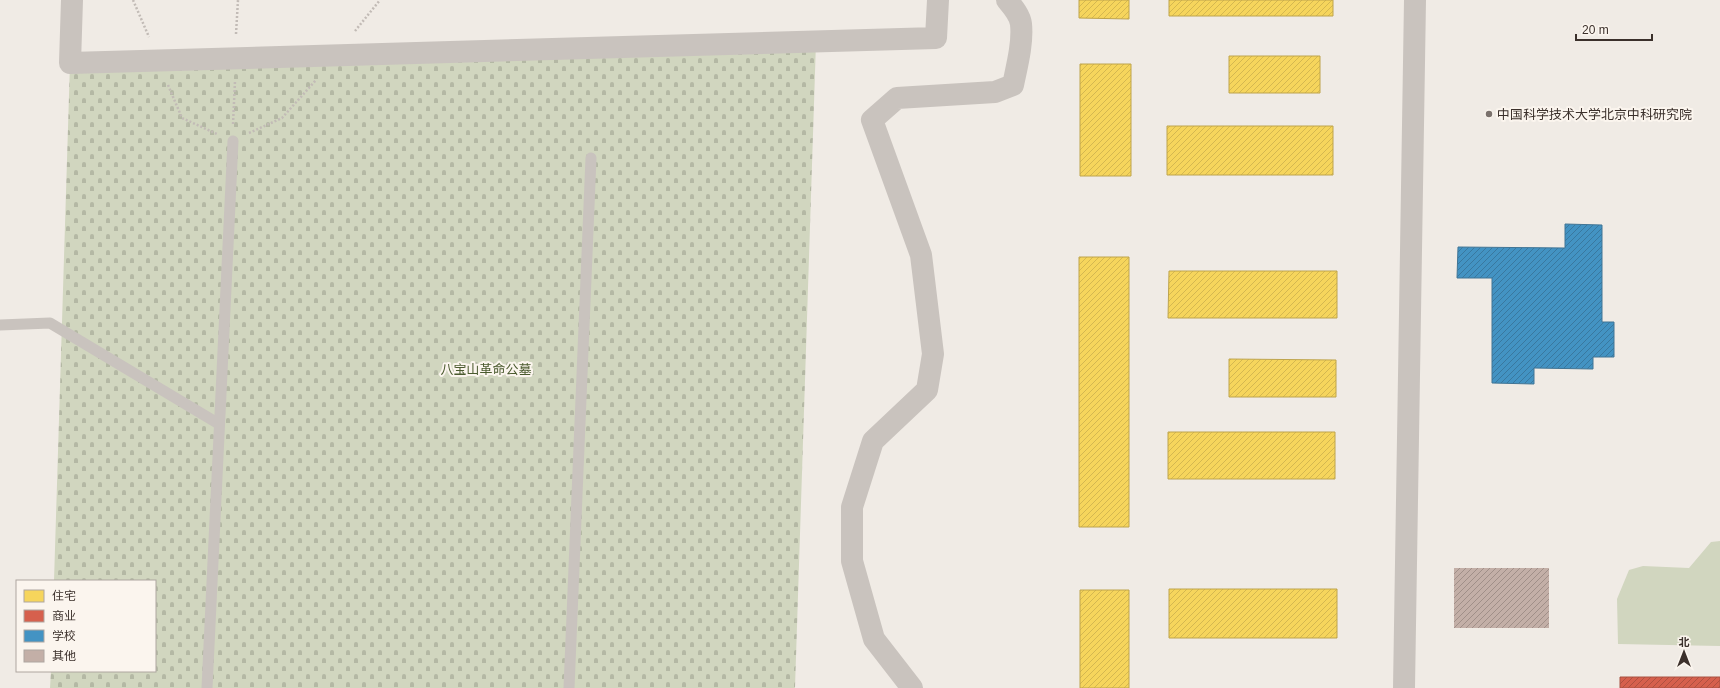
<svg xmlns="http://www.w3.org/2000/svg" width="1720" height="688" font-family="Arial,'Noto Sans SC',sans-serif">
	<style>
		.green { fill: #d1d6bf }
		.cemetery { fill: url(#cemetery-stones) }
		.homes { fill: url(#homes-hatch); stroke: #bea44d }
		.shops { fill: url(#shops-hatch); stroke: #a85243 }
		.schools { fill: url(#schools-hatch); stroke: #417595 }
		.building { fill: url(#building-hatch) }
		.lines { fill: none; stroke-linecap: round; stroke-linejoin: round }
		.path { stroke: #c2bbb6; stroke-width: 2.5; stroke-dasharray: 2 2; stroke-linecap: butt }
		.lane { stroke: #c9c3be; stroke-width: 11 }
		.street { stroke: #c9c3be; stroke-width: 22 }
		.poi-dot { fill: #7a716c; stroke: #fbf5ee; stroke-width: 1.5 }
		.labels { text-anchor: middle; stroke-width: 4; stroke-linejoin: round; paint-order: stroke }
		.poi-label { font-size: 13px; fill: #3b302b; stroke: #fbf5ee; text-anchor: start }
		.park-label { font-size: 13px; fill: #4a5a2e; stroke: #fbf5ee }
	</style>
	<defs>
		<pattern id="cemetery-stones" width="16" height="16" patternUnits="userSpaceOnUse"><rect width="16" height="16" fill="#d1d6bf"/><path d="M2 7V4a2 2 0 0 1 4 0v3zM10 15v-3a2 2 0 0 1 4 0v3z" fill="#b4b8a4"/></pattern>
		<pattern id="homes-hatch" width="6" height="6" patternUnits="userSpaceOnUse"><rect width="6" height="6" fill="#f6d55c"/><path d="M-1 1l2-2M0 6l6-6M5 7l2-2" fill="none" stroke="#d4b750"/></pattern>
		<pattern id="shops-hatch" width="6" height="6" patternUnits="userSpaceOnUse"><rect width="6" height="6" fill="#d6604d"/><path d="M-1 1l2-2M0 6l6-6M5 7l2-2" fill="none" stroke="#af5040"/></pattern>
		<pattern id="schools-hatch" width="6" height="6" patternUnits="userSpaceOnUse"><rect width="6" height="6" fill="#4393c3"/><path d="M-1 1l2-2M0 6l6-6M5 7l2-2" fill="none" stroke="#39789f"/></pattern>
		<pattern id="building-hatch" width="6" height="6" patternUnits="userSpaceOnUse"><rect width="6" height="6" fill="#c3afa7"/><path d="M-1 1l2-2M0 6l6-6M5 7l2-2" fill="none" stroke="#a08f88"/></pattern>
	</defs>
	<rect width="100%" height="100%" fill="#f0ebe5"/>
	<path class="green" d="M1720 541V646L1618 644 1617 599 1629 570 1643 566 1689 568 1711 542Z"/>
	<path class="cemetery" d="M816 42 795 688H50L51 671H155V581H54L70 63Z"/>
	<path class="homes" d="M1079 0H1129V19L1079 18Z
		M1169 0H1333V16H1169Z
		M1229 56H1320V93H1229Z
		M1080 64H1131V176H1080Z
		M1167 126H1333V175H1167Z
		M1079 257H1129V527H1079Z
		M1169 271H1337V318H1168Z
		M1229 359 1336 360V397H1229Z
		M1168 432H1335V479H1168Z
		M1169 589H1337V638H1169Z
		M1080 590H1129V688H1080Z"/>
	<path class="shops" d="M1620 677H1720V688H1620Z"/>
	<path class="schools" d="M1565 224 1602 225V322H1614V357H1593V369L1534 368V384L1492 383V278H1457L1458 247 1565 248Z"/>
	<path class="building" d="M1454 568H1549V628H1454Z"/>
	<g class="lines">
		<path class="path" d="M133 0 149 37
			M355 31 380 0
			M236 34 238 0
			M168 85 182 118 217 134
			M233 124 235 81
			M249 133 282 118 316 80"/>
		<path class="lane" d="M0 325 50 323 219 424
			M207 688 233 141
			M569 688 591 158"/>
		<path class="street" d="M72 0 70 63 936 38 938 0
			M912 688 874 639 852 561V507L873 441 927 390 933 354 921 255 872 120 897 98 995 92 1013 85C1017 66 1023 43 1021 24 1020 15 1012 6 1007 0
			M1404 688 1415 0"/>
	</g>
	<circle class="poi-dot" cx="1489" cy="114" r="4"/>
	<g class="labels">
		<g class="poi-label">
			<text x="1497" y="119">中国科学技术大学北京中科研究院</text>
		</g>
		<g class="park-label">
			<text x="486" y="374">八宝山革命公墓</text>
		</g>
	</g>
	<rect x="16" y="580" width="140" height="92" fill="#fbf5ee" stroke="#aea6a0"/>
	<rect x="24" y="590" width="20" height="12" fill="#f6d55c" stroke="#aea6a0"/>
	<text x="52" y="600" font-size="12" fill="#3b302b">住宅</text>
	<rect x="24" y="610" width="20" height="12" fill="#d6604d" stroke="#aea6a0"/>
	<text x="52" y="620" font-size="12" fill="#3b302b">商业</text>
	<rect x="24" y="630" width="20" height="12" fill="#4393c3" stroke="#aea6a0"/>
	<text x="52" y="640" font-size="12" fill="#3b302b">学校</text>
	<rect x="24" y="650" width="20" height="12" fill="#c3afa7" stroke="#aea6a0"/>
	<text x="52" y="660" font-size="12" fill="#3b302b">其他</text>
	<g transform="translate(1684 652)" stroke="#fbf5ee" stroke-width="3" paint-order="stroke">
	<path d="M0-3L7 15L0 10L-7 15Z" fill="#3b302b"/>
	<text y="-6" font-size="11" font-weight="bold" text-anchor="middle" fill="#3b302b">北</text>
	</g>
	<path d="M1576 34v6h76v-6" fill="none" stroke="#3b302b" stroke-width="2"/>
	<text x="1582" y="34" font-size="12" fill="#3b302b" stroke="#fbf5ee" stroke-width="3" paint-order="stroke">20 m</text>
</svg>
